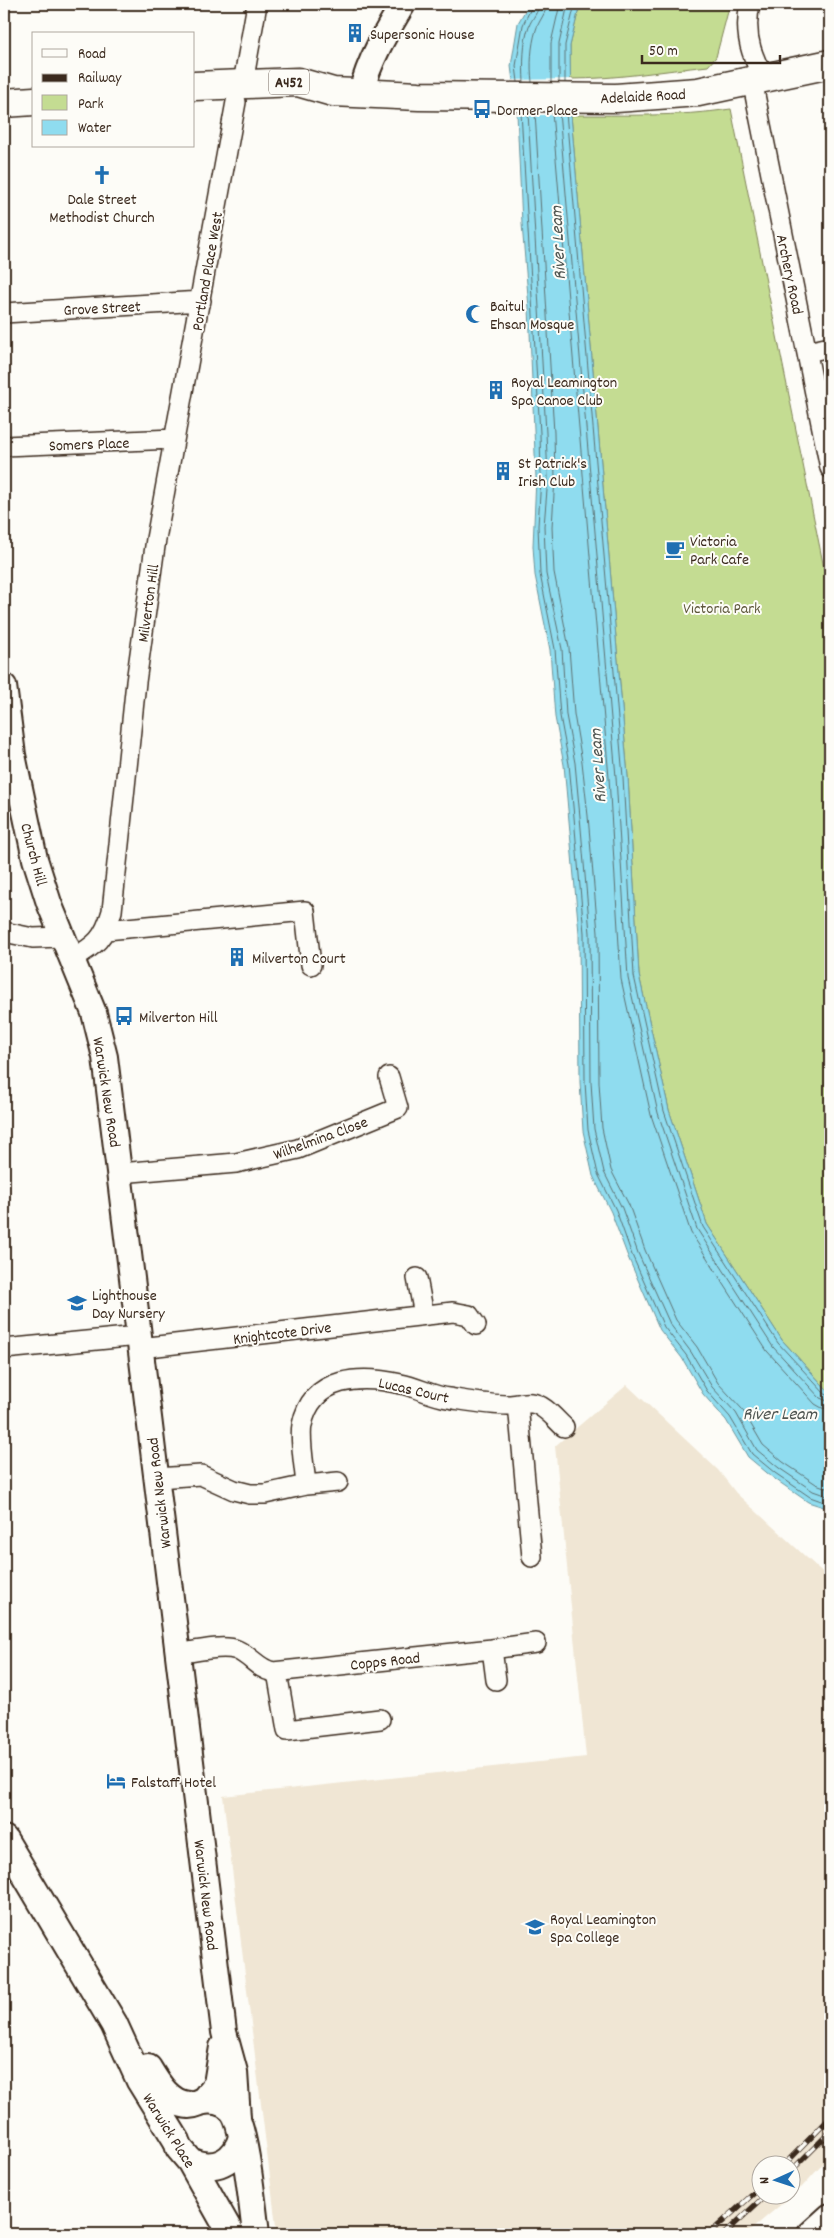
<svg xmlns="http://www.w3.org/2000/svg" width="834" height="2238" font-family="Dekko,sans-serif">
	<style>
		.built { fill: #f0e6d4; fill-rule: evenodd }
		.green { fill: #c4dc92; stroke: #808358 }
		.water { fill: #8fdcef; stroke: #6d959b }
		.pier { fill: #fdfcf7 }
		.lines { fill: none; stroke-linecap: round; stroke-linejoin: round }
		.shore { stroke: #5d7172; stroke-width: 1 }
		.minor-casing { stroke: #3b2a1e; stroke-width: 22 }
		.tertiary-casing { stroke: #3b2a1e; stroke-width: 28 }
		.secondary-casing { stroke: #3b2a1e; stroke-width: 30 }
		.trunk-casing { stroke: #3b2a1e; stroke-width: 31 }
		.minor { stroke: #fdfcf7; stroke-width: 19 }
		.tertiary { stroke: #fdfcf7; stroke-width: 24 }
		.secondary { stroke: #fdfcf7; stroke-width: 26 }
		.trunk { stroke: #fdfcf7; stroke-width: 28 }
		.rail-casing { stroke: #3b2a1e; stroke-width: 5.5 }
		.rail { stroke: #fdfcf7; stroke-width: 4; stroke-dasharray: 11; stroke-linecap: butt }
		.labels { text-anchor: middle; stroke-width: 4; stroke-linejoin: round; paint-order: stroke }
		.shield { fill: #fdfcf7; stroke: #75695f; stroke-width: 1 }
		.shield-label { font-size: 15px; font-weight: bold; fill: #3b2a1e }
		.poi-label { font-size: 16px; fill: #3b2a1e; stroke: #fdfcf7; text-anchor: start }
		.street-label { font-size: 16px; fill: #3b2a1e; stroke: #fdfcf7 }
		.park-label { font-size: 16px; fill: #5d563b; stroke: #fdfcf7 }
		.water-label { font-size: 18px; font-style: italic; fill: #505652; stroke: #fdfcf7 }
	</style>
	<rect width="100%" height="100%" fill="#fdfcf7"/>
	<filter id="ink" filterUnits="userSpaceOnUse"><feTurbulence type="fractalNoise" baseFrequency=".02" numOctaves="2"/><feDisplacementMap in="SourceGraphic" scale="10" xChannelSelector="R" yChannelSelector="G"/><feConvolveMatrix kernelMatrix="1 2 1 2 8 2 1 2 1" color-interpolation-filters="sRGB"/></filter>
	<g filter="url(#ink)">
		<path class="built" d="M627 1385 718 1470 736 1493 830 1579V2156L802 2187 746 2234H277L223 1796 586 1757 555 1446ZM762 2166H792V2196H762Z"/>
		<path class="green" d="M580 4H730L716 57 708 66C662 71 617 79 570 79V46Z
			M731 109 827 583H830V1393L782 1340 707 1224 669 1110 639 975 628 777 571 115C624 115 677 117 731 109Z"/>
		<path class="water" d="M529 4H580L570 46 571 115 628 777 639 975 669 1110 707 1224 782 1340 830 1393V1509L808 1502 772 1477 748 1457 726 1420 703 1394 682 1358 660 1330 628 1257 611 1212 593 1176 583 1131 580 1082 579 933 564 765 555 717 550 650 535 575 533 546 536 478 529 308 522 224 517 113 511 66 518 23Z"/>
		<path class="pier" d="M572 79 573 115H514L510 80Z"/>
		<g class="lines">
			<path class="shore" d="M518 82 516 66 523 25 533 4
				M524 82C523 65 523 42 529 26 532 18 539 12 539 4
				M532 82C530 65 531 46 536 30 539 20 546 14 547 4
				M551 82V43L560 4
				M559 82V44L568 4
				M565 82V45L575 4
				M521 112 540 433 541 478 538 526 540 574 555 649 560 716 569 764 574 817 584 933 585 1082 588 1130 598 1174 616 1210 632 1255 664 1327 686 1355 707 1391 730 1417 752 1454 775 1473 810 1497 830 1504
				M528 112 546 433 548 478 544 526 546 574 562 649 566 715 575 763 580 817 590 933 591 1082 594 1129 604 1172 622 1208 638 1253 670 1324 691 1352 712 1387 736 1413 757 1450 779 1468 813 1491 830 1497
				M535 112 554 433 555 478 552 527 554 572 569 648 574 714 582 762 588 816 598 933 599 1082 602 1128 611 1170 629 1205 645 1250 676 1320 697 1347 718 1383 742 1409 763 1445 783 1462 816 1484 830 1489
				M552 112 609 778 621 979 651 1115 691 1233 767 1351 815 1404 822 1408 830 1409
				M559 112 616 777 628 978 658 1113 697 1229 773 1347 820 1398 830 1402
				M566 112 623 777 634 976 664 1111 703 1227 778 1343 825 1394 830 1396"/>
			<g class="minor-casing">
				<path id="minor" d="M750 4C744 30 750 55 764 77
					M752 80 830 468
					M243 83 257 4
					M4 313 201 301
					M807 352 830 347
					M4 446 174 439
					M106 930 305 911 311 965
					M4 932 33 938 62 937
					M72 959C96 945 104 939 112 911L136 682 156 539 236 102
					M120 1173 236 1163 298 1149 398 1108 389 1077
					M417 1278 424 1315
					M140 1348 453 1312 469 1315 476 1325
					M4 1349 138 1336
					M518 1404 532 1557
					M157 1478 201 1475 234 1490 250 1494H265L306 1485 338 1482
					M306 1485C305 1470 299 1439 302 1425 312 1375 362 1375 401 1384 417 1387 432 1396 448 1398 468 1401 489 1405 508 1405 516 1405 524 1402 531 1403 544 1404 555 1419 564 1427
					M178 1654C192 1652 223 1644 237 1650 251 1656 258 1669 273 1672L492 1649
					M277 1672 287 1730 380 1719
					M496 1680 492 1649 536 1643"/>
			</g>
			<g class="tertiary-casing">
				<path id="tertiary" d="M361 93C369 60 386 32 403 4
					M4 686 13 755 35 859 49 903 94 1013 105 1057 224 2032 235 2072 238 2118
					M202 2101 216 2084 222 2047
					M810 2234 830 2216"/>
			</g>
			<g class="secondary-casing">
				<path id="secondary" d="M4 1839 114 2024 140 2081 177 2141 179 2148 190 2161 231 2234
					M148 2068C157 2083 169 2104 189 2105 194 2105 197 2103 200 2102 211 2098 225 2102 232 2110 245 2124 253 2211 256 2234
					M190 2161C214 2172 235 2162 242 2137"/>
			</g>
			<g class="trunk-casing">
				<path id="trunk" d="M194 86 298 82 333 92 419 96 616 98 698 92 830 64
					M4 103 34 101"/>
			</g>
			<use href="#minor" class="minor"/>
			<use href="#tertiary" class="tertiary"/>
			<use href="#secondary" class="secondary"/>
			<use href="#trunk" class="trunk"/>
			<g class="rail-casing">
				<path id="rail" d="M783 2166 830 2118
					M792 2170 830 2132
					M709 2234 762 2186
					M724 2234 765 2196"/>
			</g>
			<use href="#rail" class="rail"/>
		</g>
	</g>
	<defs>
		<g id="building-bare" transform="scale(1.5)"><path d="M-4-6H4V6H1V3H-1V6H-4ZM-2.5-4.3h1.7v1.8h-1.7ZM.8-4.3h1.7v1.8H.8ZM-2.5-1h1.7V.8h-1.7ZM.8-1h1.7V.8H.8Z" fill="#1f6fb2" stroke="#fdfcf7" stroke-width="2.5" paint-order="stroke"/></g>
		<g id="bus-bare" transform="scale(1.5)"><path d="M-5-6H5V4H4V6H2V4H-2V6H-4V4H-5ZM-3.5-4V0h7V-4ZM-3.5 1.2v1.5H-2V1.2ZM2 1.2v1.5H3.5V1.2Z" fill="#1f6fb2" stroke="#fdfcf7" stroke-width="2.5" paint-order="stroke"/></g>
		<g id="church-bare" transform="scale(1.5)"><path d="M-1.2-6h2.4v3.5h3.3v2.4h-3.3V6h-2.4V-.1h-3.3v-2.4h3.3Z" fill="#1f6fb2" stroke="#fdfcf7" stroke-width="2.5" paint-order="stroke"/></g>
		<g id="mosque-bare" transform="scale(1.5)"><path d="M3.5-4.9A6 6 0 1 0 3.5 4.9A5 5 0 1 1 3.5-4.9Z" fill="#1f6fb2" stroke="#fdfcf7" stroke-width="2.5" paint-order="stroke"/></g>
		<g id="cafe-bare" transform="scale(1.5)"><path d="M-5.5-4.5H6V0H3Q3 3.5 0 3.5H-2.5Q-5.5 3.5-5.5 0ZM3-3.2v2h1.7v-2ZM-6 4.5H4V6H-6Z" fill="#1f6fb2" stroke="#fdfcf7" stroke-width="2.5" paint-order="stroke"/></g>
		<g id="school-bare" transform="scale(1.5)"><path d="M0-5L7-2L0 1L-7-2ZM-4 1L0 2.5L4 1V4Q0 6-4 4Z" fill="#1f6fb2" stroke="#fdfcf7" stroke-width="2.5" paint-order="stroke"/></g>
		<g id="hotel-bare" transform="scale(1.5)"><path d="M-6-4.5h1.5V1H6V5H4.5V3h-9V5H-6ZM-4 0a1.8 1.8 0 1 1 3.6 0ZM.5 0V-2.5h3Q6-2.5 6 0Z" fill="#1f6fb2" stroke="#fdfcf7" stroke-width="2.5" paint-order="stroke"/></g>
		<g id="university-bare" transform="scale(1.5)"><path d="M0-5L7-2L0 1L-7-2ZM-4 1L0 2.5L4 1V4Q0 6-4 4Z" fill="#1f6fb2" stroke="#fdfcf7" stroke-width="2.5" paint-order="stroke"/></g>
	</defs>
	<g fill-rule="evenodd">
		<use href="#building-bare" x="355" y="33"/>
		<use href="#bus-bare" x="482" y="109"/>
		<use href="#church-bare" x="102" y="175"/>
		<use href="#mosque-bare" x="475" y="314"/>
		<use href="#building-bare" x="496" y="390"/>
		<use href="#building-bare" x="503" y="471"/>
		<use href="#cafe-bare" x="675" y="549"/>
		<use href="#building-bare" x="237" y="957"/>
		<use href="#bus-bare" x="124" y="1016"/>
		<use href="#school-bare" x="77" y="1303"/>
		<use href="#hotel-bare" x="116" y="1781"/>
		<use href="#university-bare" x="535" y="1927"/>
	</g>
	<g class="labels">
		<rect class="shield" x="269" y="69.5" width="40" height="25" rx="4"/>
		<g class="shield-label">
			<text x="289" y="87">A452</text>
		</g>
		<g class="poi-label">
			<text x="370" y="39">Supersonic House</text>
			<text x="497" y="115">Dormer Place</text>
			<text x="102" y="204" text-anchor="middle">Dale Street<tspan x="102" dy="18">Methodist Church</tspan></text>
			<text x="490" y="311">Baitul<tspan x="490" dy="18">Ehsan Mosque</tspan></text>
			<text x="511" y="387">Royal Leamington<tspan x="511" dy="18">Spa Canoe Club</tspan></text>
			<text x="518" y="468">St Patrick's<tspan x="518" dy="18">Irish Club</tspan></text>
			<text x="690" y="546">Victoria<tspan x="690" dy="18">Park Cafe</tspan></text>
			<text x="252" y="963">Milverton Court</text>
			<text x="139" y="1022">Milverton Hill</text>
			<text x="92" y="1300">Lighthouse<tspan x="92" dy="18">Day Nursery</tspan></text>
			<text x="131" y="1787">Falstaff Hotel</text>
			<text x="550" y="1924">Royal Leamington<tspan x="550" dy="18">Spa College</tspan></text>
		</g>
		<g class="street-label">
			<text transform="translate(643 95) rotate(-3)" y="6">Adelaide Road</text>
			<text transform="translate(206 271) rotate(-80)" y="6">Portland Place West</text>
			<text transform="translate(791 274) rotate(78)" y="6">Archery Road</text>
			<text transform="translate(102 307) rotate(-3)" y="6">Grove Street</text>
			<text transform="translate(89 443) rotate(-2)" y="6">Somers Place</text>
			<text transform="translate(147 603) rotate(-82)" y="6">Milverton Hill</text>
			<text transform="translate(35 854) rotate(75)" y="6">Church Hill</text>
			<text transform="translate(108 1092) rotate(81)" y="6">Warwick New Road</text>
			<text transform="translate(320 1137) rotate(-20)" y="6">Wilhelmina Close</text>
			<text transform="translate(282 1332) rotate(-7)" y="6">Knightcote Drive</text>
			<text transform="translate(414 1389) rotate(13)" y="6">Lucas Court</text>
			<text transform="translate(158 1493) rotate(-97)" y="6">Warwick New Road</text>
			<text transform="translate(385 1660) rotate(-6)" y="6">Copps Road</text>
			<text transform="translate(207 1895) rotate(83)" y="6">Warwick New Road</text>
			<text transform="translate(170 2130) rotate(58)" y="6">Warwick Place</text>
		</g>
		<g class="park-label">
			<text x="722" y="613">Victoria Park</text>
		</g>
		<g class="water-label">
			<text transform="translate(557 243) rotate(-93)" y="6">River Leam</text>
			<text transform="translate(597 766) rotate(-94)" y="6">River Leam</text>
			<text x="780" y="1419">River Leam</text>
		</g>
	</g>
	<rect width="834" height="2238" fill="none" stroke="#fdfcf7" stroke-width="20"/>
	<rect x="10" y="10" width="814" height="2218" fill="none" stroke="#3b2a1e" stroke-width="2" filter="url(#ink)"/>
	<rect x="32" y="32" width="162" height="115" fill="#fdfcf7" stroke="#afa8a0"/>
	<rect x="42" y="49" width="25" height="8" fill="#fdfcf7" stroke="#afa8a0"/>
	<text x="78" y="58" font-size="15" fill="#3b2a1e">Road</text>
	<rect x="42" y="74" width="25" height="8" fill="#3b2a1e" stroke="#afa8a0"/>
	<text x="78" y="82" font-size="15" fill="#3b2a1e">Railway</text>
	<rect x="42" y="95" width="25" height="15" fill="#c4dc92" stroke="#afa8a0"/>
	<text x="78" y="108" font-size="15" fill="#3b2a1e">Park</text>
	<rect x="42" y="120" width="25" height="15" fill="#8fdcef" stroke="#afa8a0"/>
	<text x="78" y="132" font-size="15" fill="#3b2a1e">Water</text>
	<g transform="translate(776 2180) rotate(267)"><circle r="24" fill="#fdfcf7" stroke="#afa8a0"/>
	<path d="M0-4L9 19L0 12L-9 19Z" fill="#1f6fb2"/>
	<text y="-8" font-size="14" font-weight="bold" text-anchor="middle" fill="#3b2a1e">N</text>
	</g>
	<path d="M642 55v8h138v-8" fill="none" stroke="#3b2a1e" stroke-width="2.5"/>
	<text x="649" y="55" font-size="15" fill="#3b2a1e" stroke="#fdfcf7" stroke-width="4" paint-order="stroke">50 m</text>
</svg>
